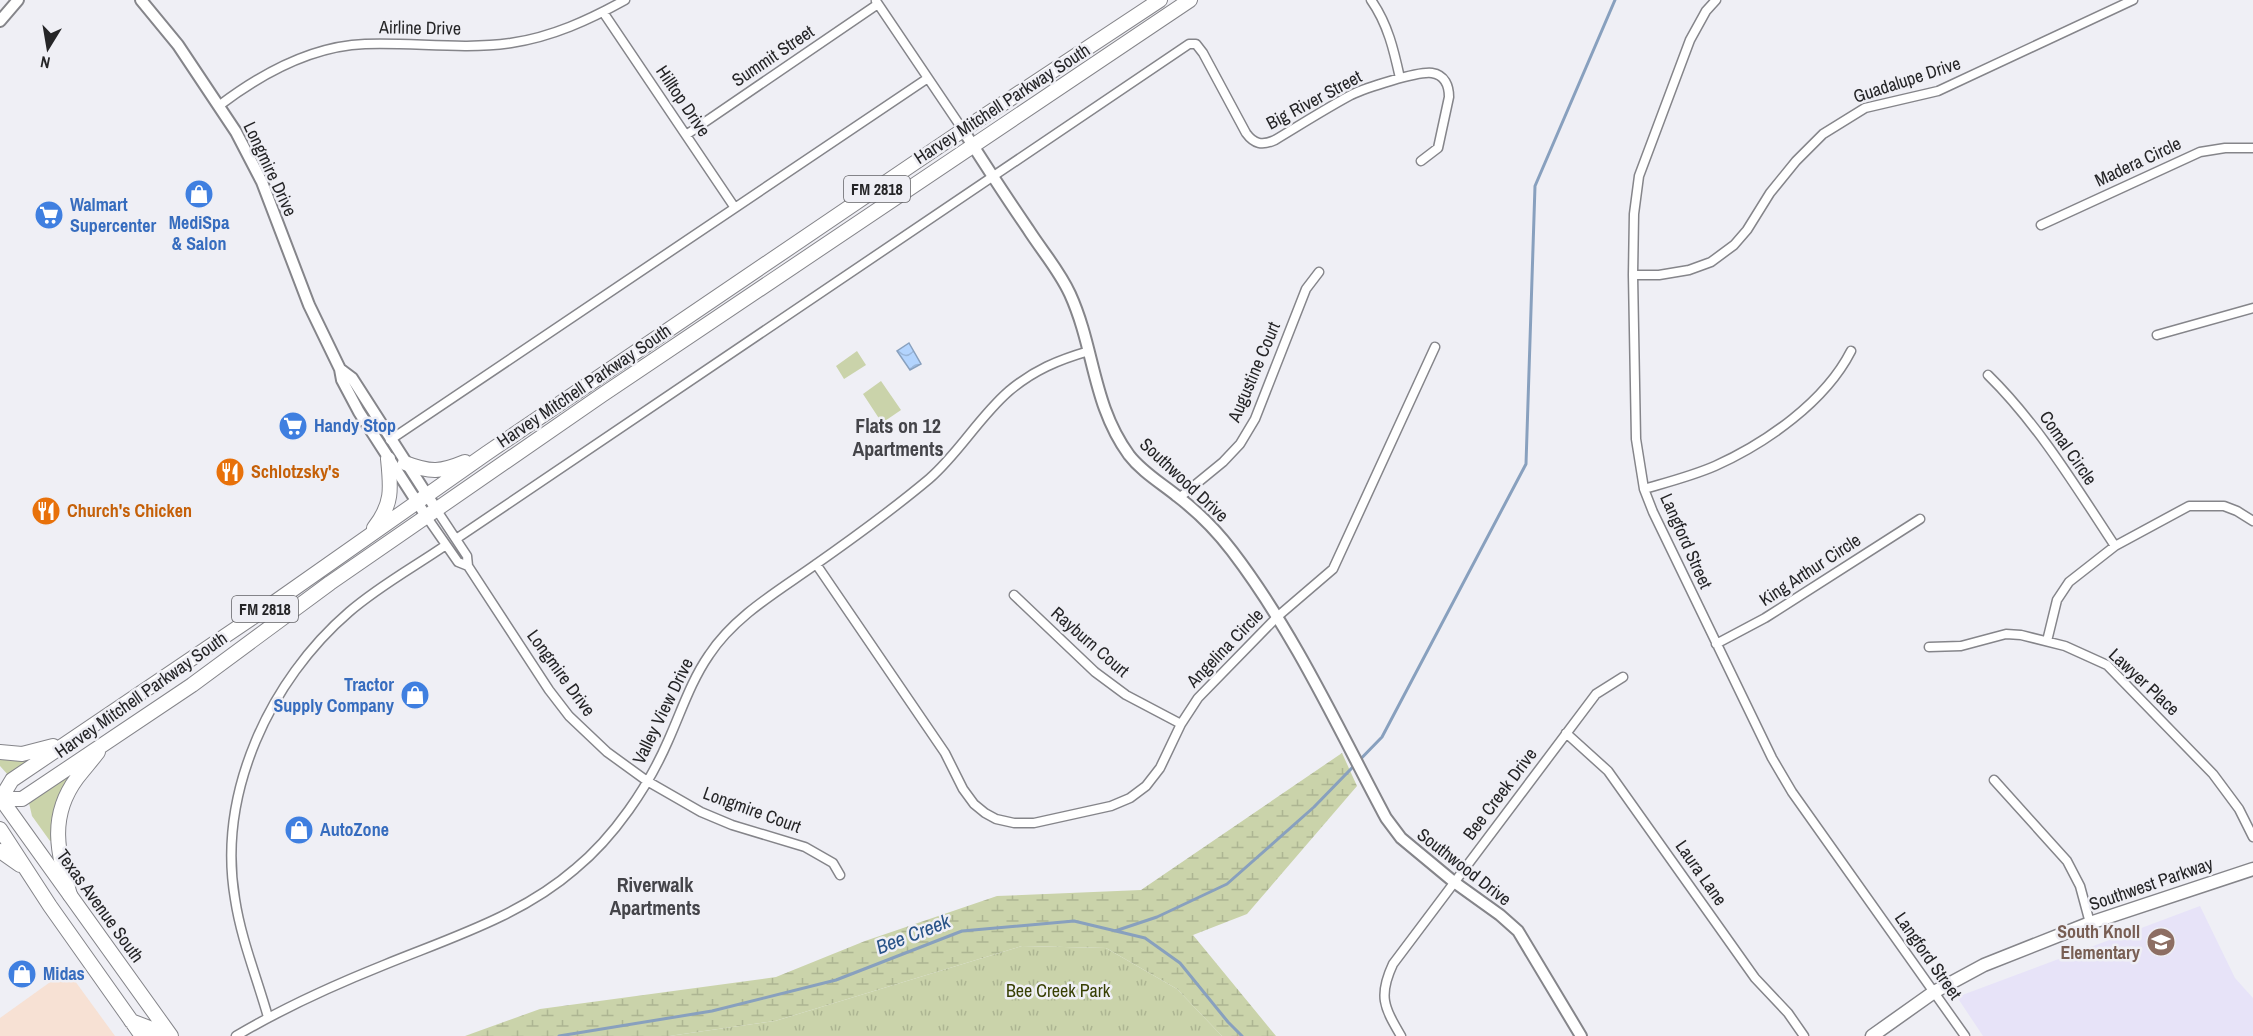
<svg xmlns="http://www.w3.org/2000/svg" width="2253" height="1036" font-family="'Archivo Narrow',sans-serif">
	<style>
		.commercial { fill: #f7e1d4 }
		.education { fill: #e7e3f8 }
		.grass { fill: #cad3aa }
		.wetland { fill: url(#wetland-marsh) }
		.park { fill: url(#park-tufts) }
		.water { fill: url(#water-waves); stroke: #88a0be; stroke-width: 1.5 }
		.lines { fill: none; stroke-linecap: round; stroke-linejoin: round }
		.stream { stroke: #88a0be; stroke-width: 3 }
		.minor-casing { stroke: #85858a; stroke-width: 11 }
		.tertiary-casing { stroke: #85858a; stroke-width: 14 }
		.secondary-casing { stroke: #85858a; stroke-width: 15 }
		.primary-casing { stroke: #85858a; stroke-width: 16 }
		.trunk-casing { stroke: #85858a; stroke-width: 16 }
		.minor { stroke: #fff; stroke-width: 8 }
		.tertiary { stroke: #fff; stroke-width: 10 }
		.secondary { stroke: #fff; stroke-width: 12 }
		.primary { stroke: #fff; stroke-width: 14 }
		.trunk { stroke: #fff; stroke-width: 14 }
		.labels { text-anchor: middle; stroke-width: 5; stroke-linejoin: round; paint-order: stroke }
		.shield { fill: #efeff5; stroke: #626265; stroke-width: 1.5 }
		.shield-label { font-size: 16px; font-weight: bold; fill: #252527 }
		.street-label { font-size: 18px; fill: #252527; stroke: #efeff5 }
		.shop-label { font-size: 18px; font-weight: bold; fill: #366cbe; stroke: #efeff5; text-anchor: start }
		.food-label { font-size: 18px; font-weight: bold; fill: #c56008; stroke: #efeff5; text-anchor: start }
		.education-label { font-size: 18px; font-weight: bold; fill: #785e54; stroke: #efeff5; text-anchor: end }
		.park-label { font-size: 18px; fill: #373f03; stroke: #efeff5 }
		.neighbourhood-label { font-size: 20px; font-weight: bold; fill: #444449; stroke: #efeff5 }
		.water-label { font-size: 20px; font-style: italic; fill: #285387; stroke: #efeff5 }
	</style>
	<defs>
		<pattern id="wetland-marsh" width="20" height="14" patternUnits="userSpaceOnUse" patternTransform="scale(1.5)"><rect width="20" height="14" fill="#cad3aa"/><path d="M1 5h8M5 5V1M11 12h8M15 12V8" fill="none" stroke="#adb592"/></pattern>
		<pattern id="park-tufts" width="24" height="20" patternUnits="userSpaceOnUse" patternTransform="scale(1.5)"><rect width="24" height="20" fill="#cad3aa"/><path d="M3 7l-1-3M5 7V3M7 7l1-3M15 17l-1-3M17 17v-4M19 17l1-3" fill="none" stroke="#adb592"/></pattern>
		<pattern id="water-waves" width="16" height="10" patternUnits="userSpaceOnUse" patternTransform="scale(1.5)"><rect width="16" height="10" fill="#b3d4fe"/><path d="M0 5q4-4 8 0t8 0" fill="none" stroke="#9ab6da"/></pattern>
	</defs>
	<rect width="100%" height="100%" fill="#efeff5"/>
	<path class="commercial" d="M67 970 115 1036H0V1018Z"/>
	<path class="education" d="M2200 906 2235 978 2253 998V1036H1983L1957 997Z"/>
	<path class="grass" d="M857 351 866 365 844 379 836 366Z
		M881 381 901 410 882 423 863 394Z
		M0 757 34 758 9 776 0 766Z
		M72 774 53 840 50 841 32 816 29 803Z"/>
	<path class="wetland" d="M1342 753 1357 786 1247 914 1193 935 1276 1036H1222L1177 989 1106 948 1022 946 775 1021 669 1036H465L540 1009 776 977 865 941 997 896 1141 890Z"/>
	<path class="park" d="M1022 946 1106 948 1177 989 1222 1036H669L775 1021Z"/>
	<path class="water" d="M909 343 921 364 910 370 897 351Z"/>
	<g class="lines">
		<path class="stream" d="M1115 931 1157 917 1227 884 1314 807 1382 737 1526 464 1535 186 1615 0
			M559 1036 712 1011 836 980 962 931 1074 921 1145 938 1180 963 1228 1022 1242 1036"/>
		<g class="minor-casing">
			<path id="minor" d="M1371 0C1388 24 1394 51 1400 78
				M1716 0 1706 11 1690 40 1639 176 1634 214 1633 275 1636 439 1644 489 1653 512 1772 758 1792 792 1965 1036
				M876 1 963 130
				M603 12 735 208
				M220 105C261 74 311 46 365 44 413 42 462 50 511 43 552 37 589 20 625 0
				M686 135 878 4
				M2041 225 2200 152 2225 148H2253
				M1633 275H1659L1689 270 1711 262 1734 245 1747 230 1770 193 1796 161 1823 134 1865 108 1938 91 2133 0
				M2157 335 2253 308
				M1988 375C2038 424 2076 487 2115 546
				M390 440 928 78
				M1644 489C1668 482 1692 476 1715 466 1766 443 1825 402 1851 351
				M1179 498 1223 462 1240 444 1255 419 1306 289 1319 272
				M436 509 467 556 468 566 549 690 569 716 607 752 647 781 701 812 732 825 805 847 833 863 840 875
				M426 516 458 562 468 566
				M456 539 1189 44H1196L1203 53 1246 133C1254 144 1262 146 1275 140 1300 125 1325 109 1351 95 1365 88 1418 71 1432 73 1445 75 1449 86 1449 97L1438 148 1421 161
				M816 564 945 753 963 789 974 804 985 813 996 819 1014 823H1034L1111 806 1130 798 1146 786 1160 768 1181 724 1198 698 1277 617 1333 569 1435 347
				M1014 595 1095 672 1126 695 1181 724
				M2047 641 2057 600 2069 582 2115 546 2189 506H2224L2237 511 2253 521
				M1716 644 1765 618 1920 519
				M1929 647 1961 646 2006 634 2021 635 2065 646 2107 665 2213 774 2239 809 2253 837
				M1566 733 1608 771 1755 978 1788 1013 1804 1036
				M1994 780 2067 861 2080 886 2090 923
				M268 1017C257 978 241 939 235 899 217 793 270 680 349 612 379 586 414 567 446 545
				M236 1036C283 1008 334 985 384 965 450 938 521 916 575 869 614 837 648 787 668 741 681 712 691 681 709 655 734 617 775 593 812 567 852 539 892 510 929 479 959 453 979 417 1009 391 1034 370 1058 360 1089 351
				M1401 1036C1384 1007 1378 996 1393 964L1596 694 1623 677"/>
		</g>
		<g class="tertiary-casing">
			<path id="tertiary" d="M141 0 178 45 236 132 262 182 309 305 340 369 342 380 359 412 426 516
				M0 21 18 0
				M963 130C984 163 1006 197 1028 229 1042 251 1059 270 1070 294 1095 349 1092 404 1129 455 1142 472 1161 483 1177 496 1198 512 1216 530 1232 551 1294 632 1338 728 1386 818L1401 838 1454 882 1500 915 1518 931 1581 1036
				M340 369 352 378 436 509"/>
		</g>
		<g class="secondary-casing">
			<path id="secondary" d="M1872 1036 1934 992 1984 965 2090 923 2253 869"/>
		</g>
		<g class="primary-casing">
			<path id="primary" d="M1 799 171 1036
				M0 829 50 906 142 1036
				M0 851 20 865
				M131 1021 152 1029 157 1036"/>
		</g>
		<g class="trunk-casing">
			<path id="trunk" d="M405 463C431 473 441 472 465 462
				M374 528C393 504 391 488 388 459
				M0 752 22 754 53 746
				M1 799H22L192 685 330 583 602 395 1190 0
				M0 800 12 780 265 609 487 453 963 130 1160 0
				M70 895C58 853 48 817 77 778 84 769 92 760 98 752"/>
		</g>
		<use href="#minor" class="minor"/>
		<use href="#tertiary" class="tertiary"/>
		<use href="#secondary" class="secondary"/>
		<use href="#primary" class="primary"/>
		<use href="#trunk" class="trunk"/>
	</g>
	<defs>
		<g id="shop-disc" transform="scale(1.5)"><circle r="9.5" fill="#3f7fe0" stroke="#efeff5"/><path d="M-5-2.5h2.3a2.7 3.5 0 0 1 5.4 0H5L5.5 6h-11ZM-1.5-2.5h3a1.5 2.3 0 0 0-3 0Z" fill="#fff"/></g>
		<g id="supermarket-disc" transform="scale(1.5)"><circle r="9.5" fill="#3f7fe0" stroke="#efeff5"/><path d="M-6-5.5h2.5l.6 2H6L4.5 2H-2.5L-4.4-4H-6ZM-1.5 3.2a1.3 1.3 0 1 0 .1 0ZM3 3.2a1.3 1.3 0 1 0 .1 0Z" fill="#fff"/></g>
		<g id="restaurant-disc" transform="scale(1.5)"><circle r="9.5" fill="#e8710a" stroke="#efeff5"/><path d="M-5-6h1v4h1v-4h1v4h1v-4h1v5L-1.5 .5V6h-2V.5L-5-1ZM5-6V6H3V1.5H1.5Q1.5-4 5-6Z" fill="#fff"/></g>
		<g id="school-disc" transform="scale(1.5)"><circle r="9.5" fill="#8d6e63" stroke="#efeff5"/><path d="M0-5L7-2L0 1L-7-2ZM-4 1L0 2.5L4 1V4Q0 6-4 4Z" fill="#fff"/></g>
	</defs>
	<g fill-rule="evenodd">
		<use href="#shop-disc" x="199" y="194"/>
		<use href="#supermarket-disc" x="49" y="215"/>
		<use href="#supermarket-disc" x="293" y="426"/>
		<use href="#restaurant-disc" x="230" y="472"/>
		<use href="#restaurant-disc" x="46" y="511"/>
		<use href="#shop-disc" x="415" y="695"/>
		<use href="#shop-disc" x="299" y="830"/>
		<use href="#school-disc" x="2161" y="942"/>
		<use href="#shop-disc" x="22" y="974"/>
	</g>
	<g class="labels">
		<g class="shield">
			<rect x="844" y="176" width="66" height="26" rx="4.5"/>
			<rect x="232" y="596" width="66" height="26" rx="4.5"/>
		</g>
		<g class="shield-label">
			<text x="877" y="195">FM 2818</text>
			<text x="265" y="615">FM 2818</text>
		</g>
		<g class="street-label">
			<text transform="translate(420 28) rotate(1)" y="6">Airline Drive</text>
			<text transform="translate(773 56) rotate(-34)" y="6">Summit Street</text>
			<text transform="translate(1907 80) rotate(-18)" y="6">Guadalupe Drive</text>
			<text transform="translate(1314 100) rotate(-28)" y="6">Big River Street</text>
			<text transform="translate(683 101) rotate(56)" y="6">Hilltop Drive</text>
			<text transform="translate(1002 104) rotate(-33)" y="6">Harvey Mitchell Parkway South</text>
			<text transform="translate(2138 162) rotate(-25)" y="6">Madera Circle</text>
			<text transform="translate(270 169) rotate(65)" y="6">Longmire Drive</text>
			<text transform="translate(1254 372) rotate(-67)" y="6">Augustine Court</text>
			<text transform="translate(584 386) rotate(-34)" y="6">Harvey Mitchell Parkway South</text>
			<text transform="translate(2068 448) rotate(55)" y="6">Comal Circle</text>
			<text transform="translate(1184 480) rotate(43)" y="6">Southwood Drive</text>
			<text transform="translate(1686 541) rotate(66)" y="6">Langford Street</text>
			<text transform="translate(1810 570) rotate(-33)" y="6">King Arthur Circle</text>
			<text transform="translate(1090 642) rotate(41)" y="6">Rayburn Court</text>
			<text transform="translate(1225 648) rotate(-46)" y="6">Angelina Circle</text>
			<text transform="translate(561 673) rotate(54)" y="6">Longmire Drive</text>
			<text transform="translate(2144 682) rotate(43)" y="6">Lawyer Place</text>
			<text transform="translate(141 695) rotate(-35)" y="6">Harvey Mitchell Parkway South</text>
			<text transform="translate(663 711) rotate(-64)" y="6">Valley View Drive</text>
			<text transform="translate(1500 794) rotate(-53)" y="6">Bee Creek Drive</text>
			<text transform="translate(752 810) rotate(20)" y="6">Longmire Court</text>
			<text transform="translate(1464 867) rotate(38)" y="6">Southwood Drive</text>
			<text transform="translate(1701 873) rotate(55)" y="6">Laura Lane</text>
			<text transform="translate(2151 884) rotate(-19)" y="6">Southwest Parkway</text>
			<text transform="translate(100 906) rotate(54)" y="6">Texas Avenue South</text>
			<text transform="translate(1928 956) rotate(55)" y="6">Langford Street</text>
		</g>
		<g class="shop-label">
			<text x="70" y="211">Walmart<tspan x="70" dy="21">Supercenter</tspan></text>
			<text x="199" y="229" text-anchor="middle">MediSpa<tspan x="199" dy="21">&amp; Salon</tspan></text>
			<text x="314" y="432">Handy Stop</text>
			<text x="394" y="691" text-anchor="end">Tractor<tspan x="394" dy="21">Supply Company</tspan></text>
			<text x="320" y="836">AutoZone</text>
			<text x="43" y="980">Midas</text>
		</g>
		<g class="food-label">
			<text x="251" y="478">Schlotzsky's</text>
			<text x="67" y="517">Church's Chicken</text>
		</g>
		<g class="education-label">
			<text x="2140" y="938">South Knoll<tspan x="2140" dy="21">Elementary</tspan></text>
		</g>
		<g class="park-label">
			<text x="1058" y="997">Bee Creek Park</text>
		</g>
		<g class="neighbourhood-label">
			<text x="898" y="433">Flats on 12<tspan x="898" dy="23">Apartments</tspan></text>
			<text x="655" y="892">Riverwalk<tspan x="655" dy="23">Apartments</tspan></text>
		</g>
		<g class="water-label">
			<text transform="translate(913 934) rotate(-21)" y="7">Bee Creek</text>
		</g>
	</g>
	<g transform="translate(48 48) rotate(191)" stroke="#efeff5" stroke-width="4.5" paint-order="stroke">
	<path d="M0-4.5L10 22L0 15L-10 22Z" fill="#252527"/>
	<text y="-9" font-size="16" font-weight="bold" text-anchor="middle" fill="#252527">N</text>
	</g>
</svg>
